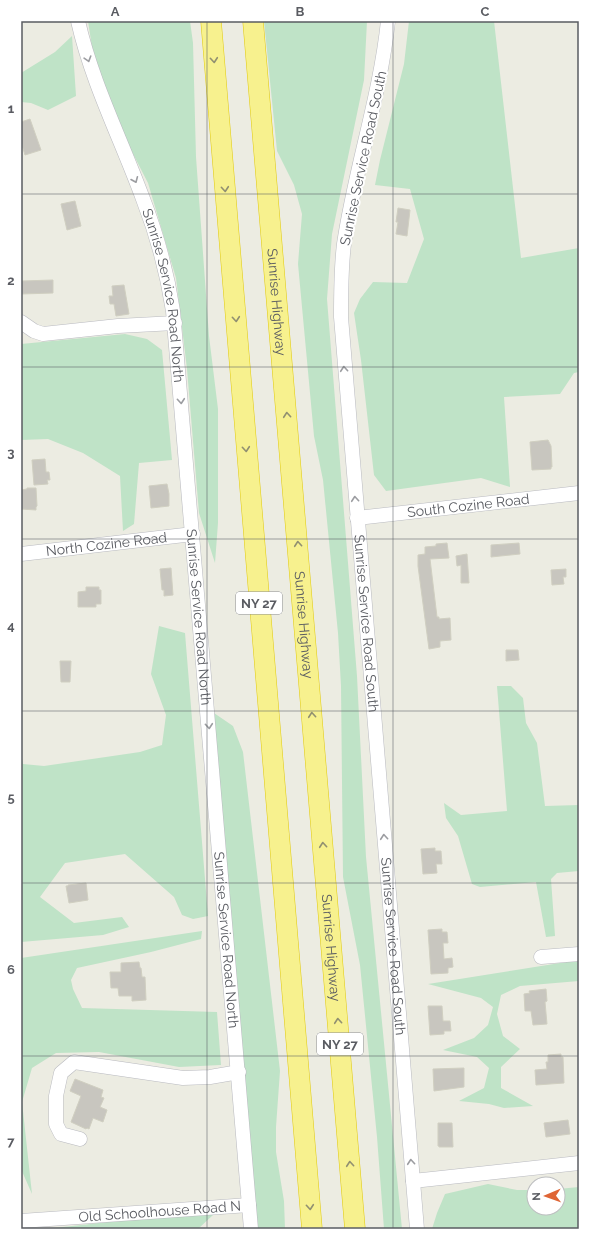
<svg xmlns="http://www.w3.org/2000/svg" width="600" height="1250" font-family="Raleway,sans-serif">
	<style>
		.green { fill: #bfe3c7 }
		.building { fill: #c8c6bf; stroke: #d0cfc1 }
		.lines { fill: none; stroke-linecap: round; stroke-linejoin: round }
		.minor-casing { stroke: #b9bac0; stroke-width: 15 }
		.highway-casing { stroke: #e1ca0d; stroke-width: 21 }
		.minor { stroke: #fff; stroke-width: 14 }
		.highway { stroke: #f7f18e; stroke-width: 20 }
		.oneway { stroke: #9c9da1 }
		.oneway2 { stroke: #919071 }
		.grid { fill: none; stroke: #5a5c62; stroke-width: 1; stroke-opacity: 0.55 }
		.labels { text-anchor: middle; stroke-width: 4; stroke-linejoin: round; paint-order: stroke }
		.shield { fill: #fff; stroke: #8c8d91; stroke-width: 1 }
		.shield-label { font-size: 13px; font-weight: bold; fill: #5a5c62 }
		.street-label { font-size: 14px; fill: #5a5c62; stroke: #fff }
		.neatline { fill: none; stroke: #5a5c62; stroke-width: 1.5 }
		.grid-label { font-size: 13px; text-anchor: middle; font-weight: bold; fill: #5a5c62 }
	</style>
	<rect width="100%" height="100%" fill="#ecece2"/>
	<path class="green" d="M88 21H190L193 43 196 157 209 336 218 409V523L215 563 199 513 187 369 176 278 148 183 111 111 94 60Z
		M264 21H367L364 80 332 234 327 299 357 676 366 857 402 1229H384L377 1137 360 965 343 877 341 686 338 633 323 480 314 436 298 264 302 214 294 185 277 151Z
		M409 21H494L521 258 579 248V372L574 373 560 394 504 397 510 487 481 478 386 491 374 475 361 360 354 313 360 299 373 282 407 283 424 239 410 189 375 185 380 160 404 64Z
		M72 36 76 96 48 110 31 103 21 102V73L55 52Z
		M125 334 147 339 162 350 172 460 139 463 134 524 123 531 120 476 83 453 48 439 21 440V344Z
		M159 626 185 633 208 916 193 919 182 915 174 897 125 854 65 863 40 897 74 923 122 917 129 927 103 935 21 942V753L23 764 44 766 140 752 162 745 166 715 151 674Z
		M497 686H511L523 698 526 723 537 743 545 806 579 805V871L557 873 551 879 555 936 546 937 536 882 480 887 472 884 458 836 446 818 444 803 461 815 507 811Z
		M214 713 233 726 243 752 280 1071 276 1127V1152L284 1201 285 1229H257Z
		M202 931 201 939 151 952 77 968 71 980 73 989 82 1008 217 1012 221 1065 179 1067 99 1052 56 1053 32 1068 22 1102 32 1194 21 1169V958Z
		M579 960V981L520 986 501 995 497 1014 503 1036 520 1049 501 1067V1088L533 1106 504 1108 489 1104 459 1101 484 1088 489 1068 477 1057 443 1050 474 1038 488 1025 493 1007 481 998 428 984Z
		M488 1184 517 1190H534V1208H558V1189L579 1187V1229H432L437 1213 445 1194Z
		M207 1211 213 1215 199 1228 45 1229Z"/>
	<path class="building" d="M30 119 41 150 25 155 21 142V122Z
		M75 201 81 226 67 230 61 204Z
		M398 208 410 210 407 236 396 234 398 222H396Z
		M53 280V293L21 294 22 281Z
		M124 285 129 314 116 316 114 304H110L109 296H113L112 286Z
		M548 440 551 446 552 467H551V469L532 470 530 442Z
		M45 459 46 472H49L50 480H47L48 484 34 485 32 460Z
		M167 484 169 494V506L151 508 149 486Z
		M27 488H36L37 506 36 507V510L21 509V490L27 489Z
		M447 543 449 558 430 559 437 617H439V619L450 618 451 640 440 641V647L429 649 418 566V555L425 554V547L436 546V544Z
		M519 543 520 554 491 557V545Z
		M467 554 469 583H461V565L457 566 456 556Z
		M171 568 173 595 164 596V590H162L160 569Z
		M566 569V577H563L564 584 552 585 551 570Z
		M86 587H99V590H101V604H96V607H78V592L86 591Z
		M506 650H518L519 660 506 661Z
		M60 661H71L70 682H61Z
		M435 848V851H441L442 864H436L437 873 423 874 421 849Z
		M86 883 88 900 69 903 66 886H68V885Z
		M442 929V932H447L448 943H443L444 959 452 958 453 967 448 968V973L431 974 428 930Z
		M139 962 140 968H141L142 977H145L146 1000 132 1001V996H119L118 988H111L110 972H121V963Z
		M546 989 547 1001 545 1002 547 1024 533 1025 531 1011H525L524 994 530 993 529 991Z
		M428 1006H442L443 1021H450L451 1031H444V1034L430 1035Z
		M561 1054V1057H563L564 1083 536 1085 535 1070 547 1069 546 1062H548V1055Z
		M464 1068V1087L434 1091 433 1069Z
		M75 1079 103 1090 101 1097 104 1098 100 1107 107 1110 103 1122 93 1118 89 1129 87 1128 86 1129 71 1122 81 1096 70 1091Z
		M568 1120 570 1134 546 1137 544 1123Z
		M438 1123H452L453 1147H439V1146H438Z"/>
	<g class="lines">
		<g class="minor-casing">
			<g id="minor">
				<path id="s1" d="M78 21C92 83 121 139 143 199 157 235 167 272 173 311L251 1229"/>
				<path id="s2" d="M388 21C380 97 355 169 344 244 341 268 341 293 341 317L417 1229"/>
				<path d="M21 322 34 331 43 334 118 326 175 323"/>
				<path id="s3" d="M357 518 579 493"/>
				<path id="s4" d="M21 554 193 534"/>
				<path d="M541 957 579 954"/>
				<path d="M80 1139 61 1134 56 1124V1096L61 1073 74 1062 183 1078 210 1077 239 1072"/>
				<path d="M413 1181 579 1163"/>
				<path id="s5" d="M21 1221 249 1205"/>
			</g>
		</g>
		<g class="highway-casing">
			<g id="highway">
				<path d="M211 21 312 1229"/>
				<path id="s6" d="M253 21 355 1229"/>
			</g>
		</g>
		<use href="#minor" class="minor"/>
		<use href="#highway" class="highway"/>
	</g>
	<defs><path id="oneway-chevron" d="M-2-3.5L2.5 0L-2 3.5" fill="none" stroke-width="1.6" stroke-linecap="round" stroke-linejoin="round"/></defs>
	<g class="oneway">
		<use href="#oneway-chevron" transform="translate(88 59) rotate(73)"/>
		<use href="#oneway-chevron" transform="translate(135 180) rotate(67)"/>
		<use href="#oneway-chevron" transform="translate(344 369) rotate(-95)"/>
		<use href="#oneway-chevron" transform="translate(181 401) rotate(85)"/>
		<use href="#oneway-chevron" transform="translate(355 499) rotate(-95)"/>
		<use href="#oneway-chevron" transform="translate(209 726) rotate(85)"/>
		<use href="#oneway-chevron" transform="translate(384 837) rotate(-95)"/>
		<use href="#oneway-chevron" transform="translate(411 1162) rotate(-95)"/>
	</g>
	<g class="oneway2">
		<use href="#oneway-chevron" transform="translate(214 60) rotate(85)"/>
		<use href="#oneway-chevron" transform="translate(225 189) rotate(85)"/>
		<use href="#oneway-chevron" transform="translate(236 319) rotate(85)"/>
		<use href="#oneway-chevron" transform="translate(287 415) rotate(-95)"/>
		<use href="#oneway-chevron" transform="translate(246 449) rotate(85)"/>
		<use href="#oneway-chevron" transform="translate(298 544) rotate(-95)"/>
		<use href="#oneway-chevron" transform="translate(312 715) rotate(-95)"/>
		<use href="#oneway-chevron" transform="translate(323 845) rotate(-95)"/>
		<use href="#oneway-chevron" transform="translate(338 1021) rotate(-95)"/>
		<use href="#oneway-chevron" transform="translate(350 1164) rotate(-95)"/>
		<use href="#oneway-chevron" transform="translate(310 1207) rotate(85)"/>
	</g>
	<path class="grid" d="M207 21V1229M393 21V1229M21 194H579M21 367H579M21 539H579M21 711H579M21 883H579M21 1056H579"/>
	<g class="labels">
		<g class="shield">
			<rect x="236" y="592" width="46" height="22" rx="3"/>
			<rect x="317" y="1033" width="46" height="22" rx="3"/>
		</g>
		<g class="shield-label">
			<text x="259" y="608">NY 27</text>
			<text x="340" y="1049">NY 27</text>
		</g>
		<g class="street-label">
			<text transform="translate(363 158) rotate(-78)" y="5">Sunrise Service Road South</text>
			<text dy="5" stroke="none"><textPath href="#s1" startOffset="289">Sunrise Service Road North</textPath></text>
			<text dy="5" stroke="none"><textPath href="#s6" startOffset="282">Sunrise Highway</textPath></text>
			<text dy="5" stroke="none"><textPath href="#s3" startOffset="112">South Cozine Road</textPath></text>
			<text dy="5" stroke="none"><textPath href="#s4" startOffset="86">North Cozine Road</textPath></text>
			<text dy="5" stroke="none"><textPath href="#s1" startOffset="613">Sunrise Service Road North</textPath></text>
			<text dy="5" stroke="none"><textPath href="#s2" startOffset="608">Sunrise Service Road South</textPath></text>
			<text dy="5" stroke="none"><textPath href="#s6" startOffset="606">Sunrise Highway</textPath></text>
			<text dy="5" stroke="none"><textPath href="#s1" startOffset="937">Sunrise Service Road North</textPath></text>
			<text dy="5" stroke="none"><textPath href="#s2" startOffset="932">Sunrise Service Road South</textPath></text>
			<text dy="5" stroke="none"><textPath href="#s6" startOffset="930">Sunrise Highway</textPath></text>
			<text dy="5" stroke="none"><textPath href="#s5" startOffset="139">Old Schoolhouse Road N</textPath></text>
		</g>
	</g>
	<rect width="600" height="1250" fill="none" stroke="#ffffff" stroke-width="44"/>
	<g transform="translate(546 1196) rotate(268)"><circle r="19" fill="#ffffff" stroke="#bdbec0"/>
	<path d="M0-3L7 15L0 10L-7 15Z" fill="#df6535"/>
	<text y="-6" font-size="11" font-weight="bold" text-anchor="middle" fill="#5a5c62">N</text>
	</g>
	<rect x="22" y="22" width="556" height="1206" class="neatline"/>
	<g class="grid-label">
		<text x="115" y="16">A</text>
		<text x="300" y="16">B</text>
		<text x="485" y="16">C</text>
		<text x="11" y="113">1</text>
		<text x="11" y="285">2</text>
		<text x="11" y="457">3</text>
		<text x="11" y="630">4</text>
		<text x="11" y="802">5</text>
		<text x="11" y="974">6</text>
		<text x="11" y="1146">7</text>
	</g>
</svg>
